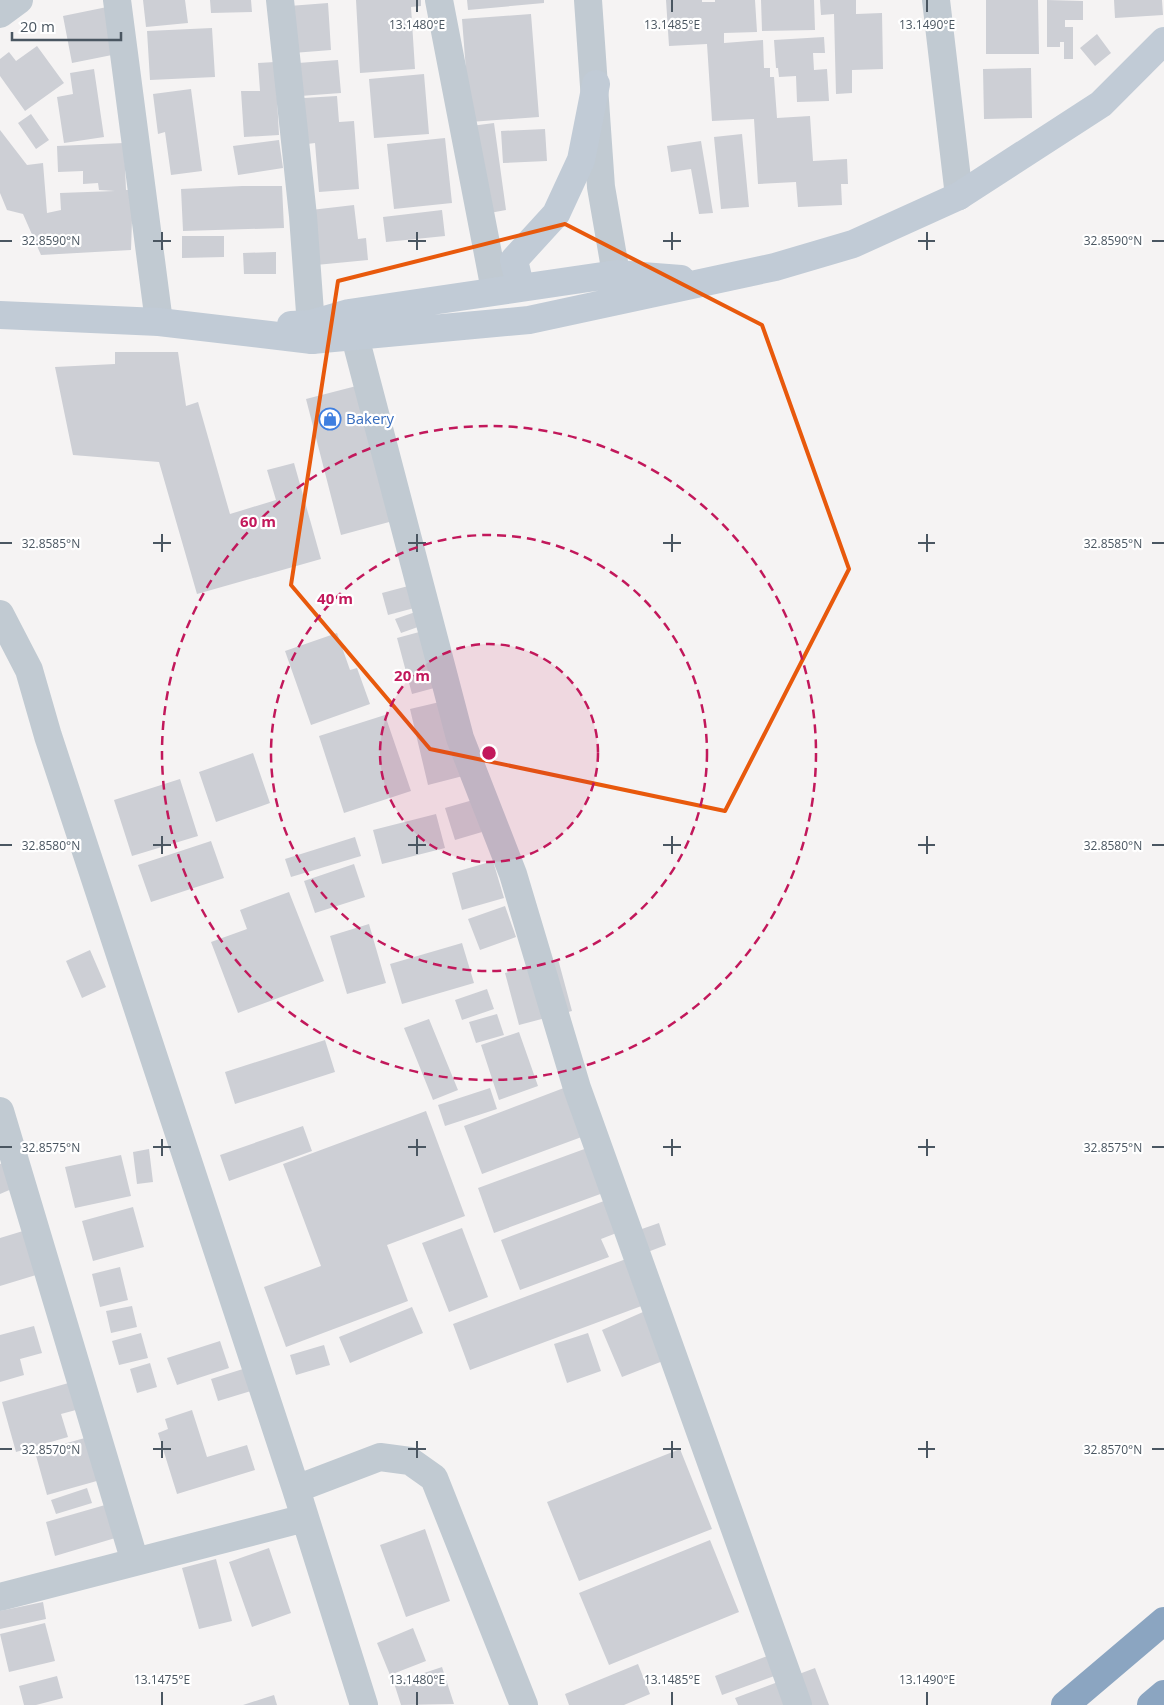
<svg xmlns="http://www.w3.org/2000/svg" width="1164" height="1705" font-family="'Open Sans',sans-serif">
	<style>
		.building { fill: #cdcfd5 }
		.lines { fill: none; stroke-linecap: round; stroke-linejoin: round }
		.street { stroke: #c1cad2; stroke-width: 28 }
		.secondary { stroke: #c1cbd6; stroke-width: 28 }
		.highway { stroke: #8ba5c1; stroke-width: 28 }
		.marked { fill: none; stroke: #e8590c; stroke-width: 4; stroke-linejoin: round }
		.ticks { fill: none; stroke: #4a5661; stroke-width: 2 }
		.ring { fill: none; stroke: #c2185b; stroke-width: 2.5; stroke-dasharray: 9 6 }
		.labels { text-anchor: middle; stroke-width: 4.5; stroke-linejoin: round; paint-order: stroke }
		.shop-label { font-size: 15px; fill: #366cbe; stroke: #fff; text-anchor: start }
		.ticks-label { font-size: 12px; text-anchor: middle; fill: #4a5661; stroke: #fff; stroke-width: 4.5; stroke-linejoin: round; paint-order: stroke }
		.centre { fill: #c2185b; stroke: #fff; stroke-width: 2.5 }
		.ring-label { font-size: 15px; text-anchor: middle; font-weight: bold; fill: #c2185b; stroke: #fff; stroke-width: 4.5; stroke-linejoin: round; paint-order: stroke }
	</style>
	<rect width="100%" height="100%" fill="#f5f3f3"/>
	<path class="building" d="M143 0H185L188 23 146 27Z
		M210 0H251L252 12 211 13Z
		M356 0H421V6L411 7 415 69 360 73Z
		M467 0H544V3L468 10Z
		M666 0H702V2H715V0H755L757 32 724 33V43L763 40 764 68H770V77H774L777 118 810 116 813 161 847 159 848 184H841L842 205 798 207 796 182 758 184 754 119 712 121 707 44 669 46Z
		M761 0H814L815 30 762 31Z
		M820 0H856V14L882 13 883 69 852 70V93L836 94 834 14 821 15Z
		M986 0H1038L1039 54H986Z
		M1047 0 1083 1V20H1065V27H1073V59H1064V42H1060V47H1047Z
		M1114 0H1162L1163 15 1115 18Z
		M328 3 331 50 293 53 289 6Z
		M107 7 117 54 72 63 63 16Z
		M531 14 539 117 470 122 462 19Z
		M212 28 215 77 150 80 147 31Z
		M1097 34 1111 53 1095 66 1080 48Z
		M824 37 825 53H813L814 70 827 69 829 101 797 102 796 76 779 77 778 68H776L774 40Z
		M37 46 64 83 25 111 0 76V59L9 52 16 61Z
		M338 60 341 93 300 96 298 63Z
		M275 62 279 135 244 137 241 91H260L258 63Z
		M1031 68 1032 118 984 119 983 69Z
		M94 69 104 137 64 143 57 97 73 94 70 73Z
		M424 74 429 134 374 138 369 79Z
		M191 89 202 171 171 175 165 132 158 134 153 94Z
		M337 96 339 122 354 121 359 189 319 192 315 143 307 144 304 98Z
		M31 114 49 140 36 149 18 123Z
		M494 123 506 210 484 214 471 126Z
		M545 129 547 161 503 163 501 131Z
		M0 130 27 165 43 163 47 213 61 210 60 193 115 191 99 190 98 183 83 184V171L58 172 57 146 124 143 126 190H133L131 250 41 255 23 214 7 210 0 193Z
		M742 134 749 207 721 209 714 137Z
		M445 138 452 203 394 209 387 144Z
		M279 140 283 168 238 175 233 146Z
		M701 141 713 213 699 214 691 169 671 172 667 146Z
		M242 186H282L284 228 183 231 181 189Z
		M354 205 358 239 366 238 368 260 316 265 311 210Z
		M442 210 445 236 386 242 383 217Z
		M182 236H224V257L182 258Z
		M276 252V274H244L243 253Z
		M115 352H178L186 406 198 402 230 514 276 500 267 470 294 463 321 559 197 594 159 462 73 455 55 367 115 364Z
		M368 383 404 518 341 535 306 399Z
		M412 585 418 607 388 615 382 593Z
		M427 608 432 622 401 633 395 619Z
		M423 631 438 687 412 694 397 638Z
		M337 633 350 670 357 668 370 704 311 725 285 651Z
		M444 701 463 776 428 785 410 709Z
		M385 715 411 791 344 813 319 736Z
		M253 753 270 803 216 822 199 772Z
		M180 779 198 836 132 856 114 800Z
		M473 800 482 832 455 840 445 808Z
		M436 814 445 848 382 864 373 830Z
		M355 837 361 856 291 877 285 859Z
		M211 841 224 878 151 902 138 865Z
		M493 861 504 898 462 910 452 873Z
		M354 864 365 897 315 913 304 881Z
		M289 892 324 981 238 1013 211 942 247 929 240 910Z
		M505 906 516 937 480 950 468 919Z
		M369 924 386 983 347 994 330 936Z
		M462 943 474 983 402 1004 390 964Z
		M90 950 106 987 82 998 66 961Z
		M558 959 572 1011 519 1025 505 973Z
		M487 989 494 1009 462 1020 455 1000Z
		M497 1014 504 1035 476 1043 469 1022Z
		M429 1019 458 1090 433 1100 404 1028Z
		M519 1032 538 1086 499 1100 481 1045Z
		M325 1040 335 1072 235 1104 225 1072Z
		M569 1086 587 1135 482 1174 464 1126Z
		M490 1088 497 1109 445 1126 438 1105Z
		M426 1111 465 1216 387 1245 408 1301 286 1347 264 1287 321 1266 283 1164Z
		M303 1126 312 1151 229 1181 220 1155Z
		M609 1140 625 1185 494 1233 478 1188Z
		M149 1149 153 1182 137 1184 133 1152Z
		M121 1155 131 1196 75 1208 65 1167Z
		M10 1160 21 1185 0 1194V1164Z
		M625 1193 637 1225 601 1239 609 1257 520 1290 501 1240Z
		M133 1207 144 1247 93 1261 82 1221Z
		M659 1223 666 1245 645 1253 663 1298 470 1370 453 1324 626 1259 619 1237Z
		M462 1228 488 1297 449 1312 422 1243Z
		M23 1231 36 1275 0 1286V1238Z
		M120 1267 128 1300 100 1307 92 1274Z
		M132 1306 137 1327 111 1333 106 1311Z
		M412 1307 423 1333 350 1363 339 1337Z
		M643 1312 663 1361 622 1377 602 1330Z
		M34 1326 42 1353 20 1359 24 1375 0 1382V1335Z
		M141 1333 148 1358 119 1365 112 1341Z
		M588 1333 601 1371 567 1383 554 1344Z
		M220 1341 229 1368 177 1385 167 1358Z
		M324 1345 330 1365 296 1375 290 1355Z
		M150 1363 157 1387 137 1393 130 1369Z
		M243 1369 251 1391 218 1401 211 1379Z
		M79 1380 87 1407 61 1414 68 1437 16 1452 2 1402Z
		M192 1410 207 1457 247 1445 255 1470 177 1494 158 1433 168 1429 165 1419Z
		M99 1434 111 1477 47 1495 35 1452Z
		M680 1449 712 1529 579 1581 547 1502Z
		M87 1488 92 1503 56 1514 51 1500Z
		M112 1503 122 1536 55 1556 46 1522Z
		M425 1529 450 1601 406 1617 380 1545Z
		M710 1540 739 1612 609 1665 579 1593Z
		M269 1548 291 1613 252 1627 229 1562Z
		M216 1559 232 1621 199 1629 182 1568Z
		M43 1602 46 1619 0 1629V1611Z
		M45 1623 55 1661 9 1672 0 1634Z
		M413 1628 426 1661 390 1675 377 1643Z
		M770 1655 777 1675 722 1695 715 1676Z
		M638 1664 650 1694 624 1705H569L565 1694Z
		M442 1667 454 1704 401 1705 394 1683Z
		M815 1668 829 1705H738L735 1698Z
		M57 1676 63 1698 36 1705H24L19 1686Z
		M274 1695 277 1705H243Z"/>
	<g class="lines">
		<path class="street" d="M117 0 159 322
			M280 0 303 216 312 340
			M439 0 495 290
			M588 0 601 187 616 274V297
			M936 0 959 196
			M0 14 19 0
			M349 314 460 738 513 874 577 1088 798 1705
			M0 614 29 670 48 736 296 1489 364 1705
			M0 1111 135 1562
			M296 1489 380 1457 410 1461 434 1478 524 1705
			M0 1597 305 1518"/>
		<path class="secondary" d="M520 286 514 260 556 214 581 160 596 84
			M0 315 159 322 312 340 529 320 775 267 853 244 959 196 1101 104 1164 41
			M291 325 311 324 349 313 616 274 681 279"/>
		<path class="highway" d="M1065 1705 1164 1621
			M1151 1705 1164 1694"/>
	</g>
	<path class="marked" d="M565 224 762 325 849 569 725 811 430 749 291 585 338 281Z"/>
	<path class="ticks" d="M417 0V12M672 0V12M927 0V12M162 232V250M417 232V250M672 232V250M927 232V250M0 241H12M153 241H171M408 241H426M663 241H681M918 241H935M1152 241H1164M162 534V552M417 534V552M672 534V552M927 534V552M0 543H12M153 543H171M408 543H426M663 543H681M918 543H935M1152 543H1164M162 836V854M417 836V854M672 836V854M927 836V854M0 845H12M153 845H171M408 845H426M663 845H681M918 845H935M1152 845H1164M162 1139V1156M417 1139V1156M672 1139V1156M927 1139V1156M0 1147H12M153 1147H171M408 1147H426M663 1147H681M918 1147H935M1152 1147H1164M162 1441V1458M417 1441V1458M672 1441V1458M927 1441V1458M0 1449H12M153 1449H171M408 1449H426M663 1449H681M918 1449H935M1152 1449H1164M162 1692V1705M417 1692V1705M672 1692V1705M927 1692V1705"/>
	<circle cx="489" cy="753" r="109" fill="#c2185b" fill-opacity=".12"/>
	<g class="ring">
		<circle cx="489" cy="753" r="109"/>
		<circle cx="489" cy="753" r="218"/>
		<circle cx="489" cy="753" r="327"/>
	</g>
	<defs>
		<g id="shop-ring" transform="scale(1.125)"><circle r="9.5" fill="#fff" stroke="#3f7fe0" stroke-width="1.5"/><path d="M-5-2.5h2.3a2.7 3.5 0 0 1 5.4 0H5L5.5 6h-11ZM-1.5-2.5h3a1.5 2.3 0 0 0-3 0Z" fill="#3f7fe0"/></g>
	</defs>
	<g fill-rule="evenodd">
		<use href="#shop-ring" x="330" y="419"/>
	</g>
	<g class="labels">
		<g class="shop-label">
			<text x="346" y="424">Bakery</text>
		</g>
	</g>
	<g class="ticks-label">
		<text x="417" y="29">13.1480°E</text>
		<text x="672" y="29">13.1485°E</text>
		<text x="927" y="29">13.1490°E</text>
		<text x="51" y="245">32.8590°N</text>
		<text x="1113" y="245">32.8590°N</text>
		<text x="51" y="548">32.8585°N</text>
		<text x="1113" y="548">32.8585°N</text>
		<text x="51" y="850">32.8580°N</text>
		<text x="1113" y="850">32.8580°N</text>
		<text x="51" y="1152">32.8575°N</text>
		<text x="1113" y="1152">32.8575°N</text>
		<text x="51" y="1454">32.8570°N</text>
		<text x="1113" y="1454">32.8570°N</text>
		<text x="162" y="1684">13.1475°E</text>
		<text x="417" y="1684">13.1480°E</text>
		<text x="672" y="1684">13.1485°E</text>
		<text x="927" y="1684">13.1490°E</text>
	</g>
	<circle cx="489" cy="753" r="8" class="centre"/>
	<g class="ring-label">
		<text x="258" y="527">60 m</text>
		<text x="335" y="604">40 m</text>
		<text x="412" y="681">20 m</text>
	</g>
	<path d="M12 32v8h109v-8" fill="none" stroke="#4a5661" stroke-width="2.5"/>
	<text x="20" y="32" font-size="15" fill="#4a5661" stroke="#ffffff" stroke-width="4" paint-order="stroke">20 m</text>
</svg>
